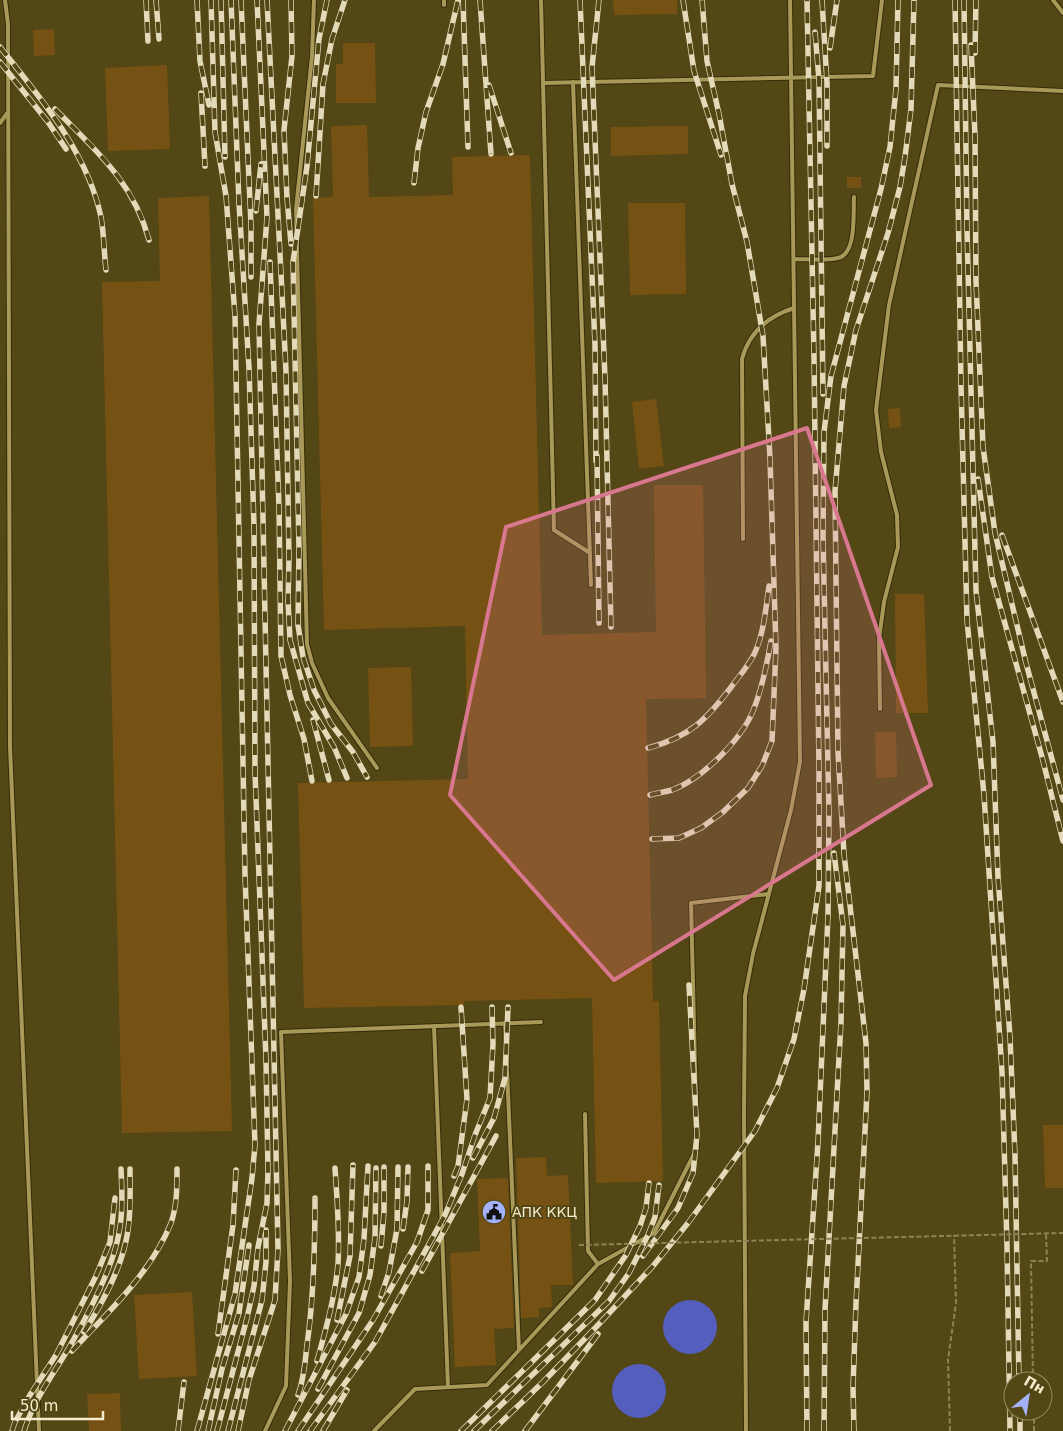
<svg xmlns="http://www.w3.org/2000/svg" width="1063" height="1431" font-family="'DejaVu Sans',sans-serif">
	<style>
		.water { fill: #545ebc }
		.building { fill: #755114 }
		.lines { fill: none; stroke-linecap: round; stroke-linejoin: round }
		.service-casing { stroke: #352d0a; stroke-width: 6 }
		.path { stroke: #8d8357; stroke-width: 2; stroke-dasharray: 5 2.5; stroke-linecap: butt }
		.service { stroke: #a99959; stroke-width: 4 }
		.rail-casing { stroke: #e3dab9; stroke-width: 5.5 }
		.rail { stroke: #524715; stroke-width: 4; stroke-dasharray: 11; stroke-linecap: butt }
		.path-bridge { stroke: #8d8357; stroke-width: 2; stroke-dasharray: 5 2.5; stroke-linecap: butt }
		.marked { fill: #d8778e; fill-opacity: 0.2; stroke: #d8778e; stroke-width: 4; stroke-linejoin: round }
		.labels { text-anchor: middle; stroke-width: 4; stroke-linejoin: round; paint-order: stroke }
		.poi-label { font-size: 14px; fill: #f4eccc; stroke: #524715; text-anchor: start }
	</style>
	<rect width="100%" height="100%" fill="#524715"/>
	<path class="water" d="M663 1327a27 27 0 1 1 54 0a27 27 0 1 1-54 0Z
		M612 1391a27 27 0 1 1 54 0a27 27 0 1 1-54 0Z"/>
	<path class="building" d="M613 0H677V14L614 15Z
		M54 29 55 55 34 56 33 30Z
		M343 43H375L376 103H336V64H343Z
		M167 65 170 149 108 151 105 68Z
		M367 125 369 197 453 195 452 157 530 155 542 635 656 632 654 485H703L706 698 646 699 653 1001H659L663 1181 596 1183 592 998 464 1001V1005L304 1008 298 783 468 779 465 626 324 630 313 198 333 197 331 126Z
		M688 126V154L611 156V127Z
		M847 177H861V188H847Z
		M209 196 232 1131 122 1133 102 282 160 281 158 198Z
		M628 203H685L686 294 630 295Z
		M656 399 664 466 639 469 632 402Z
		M900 408 901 427 889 428 888 409Z
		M895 594H924L928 713H896Z
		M411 667 413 746 370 747 368 668Z
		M875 732H896L897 777 876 778Z
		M1043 1125H1063V1188H1045Z
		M546 1157 547 1176 568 1175 573 1285H551L552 1307 539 1308V1317L521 1318 516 1158Z
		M508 1178 514 1328 494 1329 496 1365 455 1367 450 1253 480 1251 477 1179Z
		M192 1292 197 1376 139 1379 134 1295Z
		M120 1393 121 1431H89L87 1394Z"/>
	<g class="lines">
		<g class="service-casing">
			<path id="service" d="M5 0 8 24 10 747 39 1431
				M314 0 312 56 296 209 307 644 312 663 328 698 377 768
				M541 0 554 530 590 553
				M1053 0 1063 13
				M444 5V0
				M573 82 591 585
				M543 83 873 76 882 0
				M0 123 8 112
				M794 259C808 259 824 261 838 258 857 254 853 213 854 197
				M743 539 742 359C749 332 769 316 794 308
				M880 709 879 639 884 602 898 547 897 515 881 452 876 410 889 305 938 85 1063 91
				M505 1023 519 1350
				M434 1026 448 1387
				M585 1114 588 1251 598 1264
				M265 1431 286 1386 290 1281 281 1032 541 1022
				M374 1431 415 1389 487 1385 598 1264 654 1233 697 1148 691 903 769 894
				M746 1431 744 1114 745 996 753 954 791 810 800 762 790 0"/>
		</g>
		<path class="path" d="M1033 1381 1031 1261H1047L1046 1233
			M1034 1411V1431
			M950 1431 948 1360 956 1303 954 1235"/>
		<use href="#service" class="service"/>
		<g class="rail-casing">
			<path id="rail" d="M146 0 148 41
				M156 0 159 39
				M197 0 200 61 209 105
				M221 0 225 157
				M241 0 251 225V277
				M267 0 286 371 289 559 288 601 290 640 308 703 334 747 347 778
				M291 0 292 56 284 130 287 198 291 244
				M327 0 319 39 307 166 293 262 299 548 298 625 303 657 314 690 331 724 353 752 367 777
				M463 0 468 147
				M480 0 491 154
				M580 0 595 345 596 461
				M599 0 592 67 605 378 611 627
				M683 0 694 71 721 155
				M822 0 827 83V146
				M955 0 961 385 967 620 984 795 1002 1072 1007 1246 1010 1431
				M964 0 967 229 976 591 993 742 998 877 1010 1037 1015 1155 1019 1381
				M815 32 819 80 823 394
				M971 45 975 136 976 281 983 447 995 533 1026 663 1063 800
				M0 47C40 98 87 151 101 217 104 234 104 253 106 270
				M830 48 837 0
				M975 53 976 0
				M0 62 48 122 66 149
				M489 85 511 153
				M201 93 205 166
				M55 109C96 151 133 181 149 240
				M414 183 418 148 426 112 443 64 458 0
				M316 196 323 84 332 39 345 0
				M256 211 261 164
				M270 262 279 507 281 656 290 695 304 739 312 781
				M597 456 599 623
				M978 479 992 577 1042 757 1063 841
				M1002 535 1063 702
				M313 720 329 780
				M648 748C690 737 707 719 732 686 740 675 751 663 756 650 764 631 766 607 769 586
				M650 795C657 793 665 792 672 790 702 779 741 740 753 711 762 689 767 664 771 641
				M652 839 679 838 701 828 723 812 748 788 762 766 772 741 776 648 770 458 763 336 747 242 732 184 719 114 707 61 702 0
				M473 1158 494 1118 505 1078 508 1007
				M454 1176 458 1166 467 1099 461 1007
				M403 1229 407 1201 408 1167
				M381 1246 384 1212V1167
				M643 1256 678 1208 693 1173 697 1135 689 985
				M422 1271 496 1136
				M381 1296 389 1272 397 1229 398 1167
				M337 1320 350 1256 353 1165
				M84 1332C103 1302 123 1266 128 1230 131 1210 130 1189 130 1169
				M218 1334 233 1225 236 1170
				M72 1351C108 1312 151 1273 171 1223 177 1206 177 1187 177 1169
				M317 1361C326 1329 335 1297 338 1264 340 1232 337 1199 335 1168
				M318 1389 359 1313 370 1275 375 1237 376 1168
				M298 1395C304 1379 305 1362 307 1345 314 1296 315 1247 315 1198
				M1020 1411V1431
				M12 1431 15 1422 30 1395 56 1355 96 1276 110 1242 115 1198
				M24 1431C33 1402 51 1377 67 1351 85 1320 113 1268 119 1233 123 1212 122 1190 121 1169
				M178 1431 184 1382
				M197 1431 235 1294 252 1178 255 1145 245 875 235 316 226 196 215 132 211 0
				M208 1431 222 1369 239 1313 249 1245
				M217 1431 247 1318 254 1286 258 1247 267 1203 268 1171 266 1060 255 772 254 526 249 368 239 203 231 0
				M228 1431 262 1300 266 1262V1230
				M238 1431 249 1380 275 1300 278 1249 259 324 267 217 257 0
				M285 1431 346 1314 359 1277 364 1239 368 1166
				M298 1431 373 1320 417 1242 428 1210V1166
				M310 1431 375 1342 445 1215 462 1174 475 1135 490 1098 493 1044 492 1007
				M323 1431 347 1390
				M461 1431 595 1300 626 1255 640 1226 646 1208 649 1183
				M474 1431 609 1301 629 1273 648 1235 655 1217 659 1185
				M492 1431 543 1382 599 1324 653 1266 688 1223 755 1131 777 1088 794 1039 804 989 819 886V769L814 357 807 0
				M525 1431 598 1334
				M807 1431 806 1322 818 1142 828 915 829 813 823 537 824 432 831 376 881 189 890 147 896 89 898 0
				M824 1431 825 1310 841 1022 843 925 834 853
				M854 1431 853 1387 856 1303 867 1092 866 1043 844 854 838 752 835 491 844 386 856 330 888 233 900 187 905 157 911 109 914 0"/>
		</g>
		<use href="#rail" class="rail"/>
		<path class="path-bridge" d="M579 1245 1063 1233"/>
	</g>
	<path class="marked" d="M807 428 931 785 614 980 450 795 506 527Z"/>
	<defs>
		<g id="civic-disc" transform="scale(1.25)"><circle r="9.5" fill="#a4b2fc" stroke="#524715"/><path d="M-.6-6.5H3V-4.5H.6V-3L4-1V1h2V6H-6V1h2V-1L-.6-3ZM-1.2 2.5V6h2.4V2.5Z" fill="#111"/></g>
	</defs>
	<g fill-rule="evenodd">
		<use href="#civic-disc" x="494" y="1212"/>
	</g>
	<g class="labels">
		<g class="poi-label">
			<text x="512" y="1217">АПК ККЦ</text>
		</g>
	</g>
	<g transform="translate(1028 1396) rotate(30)"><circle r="24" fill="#524715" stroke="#93895e"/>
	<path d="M0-4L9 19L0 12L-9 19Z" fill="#a4b2fc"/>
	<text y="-8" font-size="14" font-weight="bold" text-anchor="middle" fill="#f4eccc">Пн</text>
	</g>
	<path d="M12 1411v8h91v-8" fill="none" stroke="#f4eccc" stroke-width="2.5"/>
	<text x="20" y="1411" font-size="15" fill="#f4eccc" stroke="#524715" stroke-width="4" paint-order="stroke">50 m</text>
</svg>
